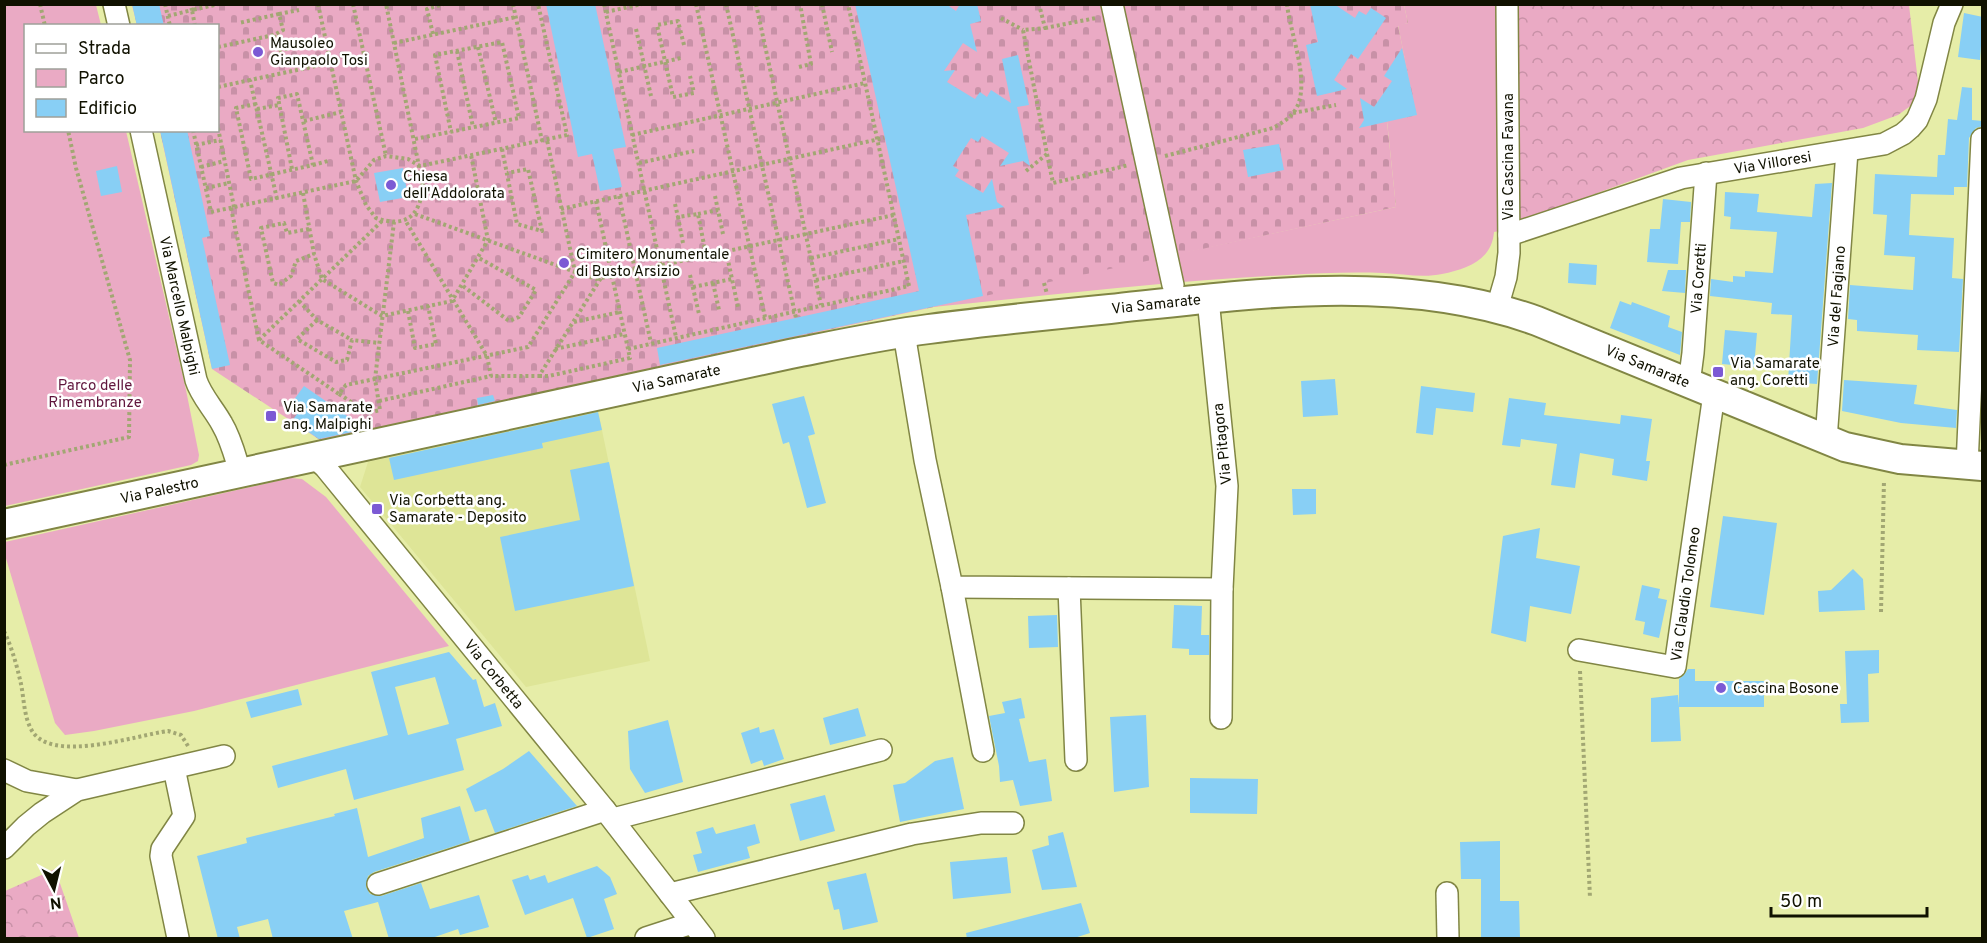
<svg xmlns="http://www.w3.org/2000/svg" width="1987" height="943" font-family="Overpass,sans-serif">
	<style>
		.built { fill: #dee597 }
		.green { fill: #eaaac4 }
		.forest { fill: url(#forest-crowns) }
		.cemetery { fill: url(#cemetery-stones) }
		.building { fill: #88cff5; fill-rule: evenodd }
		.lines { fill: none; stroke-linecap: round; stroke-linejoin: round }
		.street-casing { stroke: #818644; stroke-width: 24 }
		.secondary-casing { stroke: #818644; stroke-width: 32 }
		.path { stroke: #a2a773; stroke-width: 4; stroke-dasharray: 3 3; stroke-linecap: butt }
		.street { stroke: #fff; stroke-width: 21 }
		.secondary { stroke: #fff; stroke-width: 28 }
		.poi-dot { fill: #7c5ad4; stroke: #fff; stroke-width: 2 }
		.labels { text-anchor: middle; stroke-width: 5; stroke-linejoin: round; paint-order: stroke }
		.poi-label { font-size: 15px; fill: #101100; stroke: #fff; text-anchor: start }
		.street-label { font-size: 15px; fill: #101100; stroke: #fff }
		.park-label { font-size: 15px; fill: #60163d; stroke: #fff }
	</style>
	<defs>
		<pattern id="forest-crowns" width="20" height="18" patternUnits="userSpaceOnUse" patternTransform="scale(1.5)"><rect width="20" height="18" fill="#eaaac4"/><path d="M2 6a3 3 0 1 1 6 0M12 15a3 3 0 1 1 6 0" fill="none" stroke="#c891a7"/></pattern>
		<pattern id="cemetery-stones" width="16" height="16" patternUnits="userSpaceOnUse" patternTransform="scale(1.5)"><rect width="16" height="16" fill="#eaaac4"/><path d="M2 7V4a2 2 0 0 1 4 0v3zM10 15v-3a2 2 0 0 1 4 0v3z" fill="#c891a7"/></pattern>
	</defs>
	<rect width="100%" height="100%" fill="#e6eda8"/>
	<path class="built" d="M598 411 650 661 526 687 360 487 368 462Z"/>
	<path class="green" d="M4 5H96L101 25 26 26V130L126 131 186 390 199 455 198 461 191 465 5 506Z
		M1404 5H1497L1499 231 1494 232C1492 260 1467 269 1442 274 1424 278 1402 274 1383 273 1351 272 1319 273 1287 275 1166 281 1044 296 923 308L1396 207 1387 121 1416 115 1398 25 1408 23Z
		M291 478 302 479 326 497 449 646 194 711 94 731 65 735 55 723 5 555V542Z"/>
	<path class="forest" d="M1518 5H1909L1920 99 1898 115 1863 128 1688 160 1518 222Z
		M55 869 79 938H5V891Z"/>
	<path class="cemetery" d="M132 5H1404L1408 23 1398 26 1417 115 1387 122 1396 207 320 440 212 369 160 131 218 130V26L137 25Z"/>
	<path class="building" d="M132 4H159L164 26H137Z
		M546 4H595L626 147 613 149 622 187 600 191 592 154 578 157Z
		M855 4H946L956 11 960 4H977L981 21 970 24 977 52 963 43 944 71 955 70 947 82 975 99 980 92 987 97 991 90 1011 103 1002 59 1018 55 1029 105 1017 107 1030 166 1023 161 1000 166 1009 153 982 136 978 142 971 138 953 166 959 170 955 176 983 193 992 179 997 202 1004 207 966 215 983 296 660 365 657 348 919 291Z
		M1310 4H1334L1355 18 1359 11 1366 15 1371 8 1386 18 1358 59 1351 54 1334 80 1347 89 1317 96 1306 45 1318 42Z
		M1964 13 1983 17 1980 60 1958 57Z
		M1402 48 1417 115 1359 128 1364 120 1360 98 1374 107 1392 81 1384 76Z
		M1962 87 1972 88V120L1983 121V126L1976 128 1969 138 1967 187H1954V195L1911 194 1909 235 1954 238 1952 278 1963 279 1959 352 1917 350 1918 335 1857 331V320L1848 319 1850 285 1913 290 1915 257 1884 255 1887 215 1873 214 1875 174 1937 177 1938 155H1945L1948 119 1957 120Z
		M160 130H187L210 236 202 238 230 365 212 369Z
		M1279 144 1284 170 1248 177 1243 150Z
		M117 166 122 192 101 196 96 171Z
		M403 168 408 197 380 202 374 173Z
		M1832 183 1817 384 1788 382 1792 315 1771 314 1772 303 1710 296 1711 279 1733 282V276L1745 277V271L1773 273 1777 232 1730 229 1731 217 1724 216 1725 192 1759 194 1757 212 1812 217 1815 184Z
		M1663 199 1691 202 1690 222H1681L1678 264 1647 262 1650 229H1660Z
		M1569 263 1597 265 1596 285 1568 283Z
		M1668 270H1686L1685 293 1662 291Z
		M1620 301 1631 305 1632 302 1670 316 1668 327 1682 332 1680 355 1610 328Z
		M1725 330 1757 333 1754 367 1722 364Z
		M1335 379 1338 415 1303 417 1301 381Z
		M1844 380 1917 385 1914 404 1957 410 1956 428 1901 423 1842 411Z
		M304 386 366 429 319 439 292 421 302 407 293 401Z
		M1421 386 1475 393 1473 412 1436 408 1433 435 1416 433Z
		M493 395 495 401 478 405 477 398Z
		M804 396 815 434 808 436 826 503 807 508 789 442 783 444 772 404Z
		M1509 398 1546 403 1544 415 1620 424 1621 415 1652 419 1646 461H1650L1647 481 1612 475 1614 459 1580 453 1575 488 1551 485 1557 444 1521 439 1520 447 1502 445Z
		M598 412 602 430 542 443 543 448 394 480 389 458Z
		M609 462 634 586 515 611 500 537 580 520 570 470Z
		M1292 489H1316V514L1293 515Z
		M1723 516 1777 523 1764 615 1710 607Z
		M1540 528 1536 558 1580 566 1571 614 1530 606 1526 642 1491 633 1503 536Z
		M1853 569 1863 579 1865 610 1819 612 1818 591 1831 590Z
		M1642 585 1660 589 1658 598 1667 600 1659 638 1643 634 1645 622 1635 620Z
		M1174 605 1202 606 1201 635H1209V655H1189V649L1172 648Z
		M1057 615 1058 647 1029 648 1028 616Z
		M1879 650V673L1868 674 1869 722 1841 723 1840 704H1847L1845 651Z
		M449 652 473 680 476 679 484 707 495 703 502 726 456 739 464 770 354 800 346 769 278 788 272 766 388 735 371 672ZM435 677 449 724 408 735 395 687Z
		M1688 669H1695V681H1764V707H1679L1681 741 1651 742V698L1678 695 1679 706V679L1684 675Z
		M298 689 302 705 251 718 246 702Z
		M1021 698 1025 718 1019 719 1029 762 1046 759 1052 801 1020 806 1013 780 1000 782 999 766 989 716 1005 713 1002 702Z
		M858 708 866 736 830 745 823 718Z
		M1146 715 1149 787 1114 792 1110 717Z
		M668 720 683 782 645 793 630 769 628 731Z
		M759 727 760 733 774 729 784 759 764 766 762 760 751 764 741 733Z
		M529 751 577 806 495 833 486 809 475 812 466 789 503 769Z
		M953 757 964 809 900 822 893 785 905 783 935 761Z
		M1190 778 1258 779 1257 814 1190 813Z
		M825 795 835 831 800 841 790 804Z
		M460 806 470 841 374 872 368 876 366 887 370 894 381 896 421 883 430 909 479 895 489 927 460 935 458 929 429 939H389L378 902 344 911 353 939H273L268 919 237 927 240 939H218L197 856 247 843 246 838 335 816 334 814 357 808 368 857 424 838 421 818Z
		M755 824 760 843 747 847 750 858 698 872 693 855 702 853 696 832 713 827 716 834Z
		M1063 832 1077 887 1042 890 1032 850 1049 845 1048 836Z
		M1500 841V901H1519L1520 938 1481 939V879H1461L1460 842Z
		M1007 857 1011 893 953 899 950 862Z
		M597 866 610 877 617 894 604 899 614 929 587 938 573 898 525 915 512 880 528 875 530 880 545 875 548 883Z
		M866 873 878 922 843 930 839 909 834 910 827 882Z
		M1081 903 1090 933 1071 939H967L966 933Z"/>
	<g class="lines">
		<g class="street-casing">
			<g id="street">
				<path d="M114 4 119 26"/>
				<path d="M1112 4 1173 285"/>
				<path id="s1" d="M141 130 196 380C201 396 214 409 222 424 231 439 235 456 240 472"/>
				<path id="s2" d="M1509 235 1681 178 1884 144 1903 134 1910 128 1917 120 1926 99 1944 23 1952 4"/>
				<path d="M1497 308 1506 277 1509 253 1507 4"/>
				<path d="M904 333 925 460 952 587 1222 589 1227 486 1208 299"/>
				<path id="s3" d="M1689 384 1693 353 1706 173"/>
				<path id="s4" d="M1826 440 1847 151"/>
				<path id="s5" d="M314 457 325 467 605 810 704 938"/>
				<path d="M1967 465 1982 139"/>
				<path d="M952 587 983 751"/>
				<path d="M1069 588 1076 760"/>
				<path id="s6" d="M1579 650 1675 667 1714 394"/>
				<path d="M1221 718 1222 589"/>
				<path d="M174 768 184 816 162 849 161 856 178 938"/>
				<path d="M4 770 27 781 77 790"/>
				<path d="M613 819 881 750"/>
				<path d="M4 848 26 826 42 813 77 790 224 756"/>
				<path d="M378 884 605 810"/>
				<path d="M1447 893 1448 938"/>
				<path d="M670 894 912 834 981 823H1013"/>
				<path d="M646 938 692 923"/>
			</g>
		</g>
		<g class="secondary-casing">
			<g id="secondary">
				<path id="s7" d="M4 524 790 354C836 345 882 335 929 329 989 321 1049 315 1110 309 1250 294 1401 272 1537 321L1845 447 1900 459 1982 466"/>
			</g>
		</g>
		<path class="path" d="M40 4 45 26
			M165 4 170 26
			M318 4 356 181 366 205 376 218C405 228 420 217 423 186L386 4
			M353 4 386 156
			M513 4 542 141
			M604 4 676 337
			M696 4 765 317
			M726 4 796 318
			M756 4 821 305
			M822 4 832 52
			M606 12 642 4
			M279 14 299 10
			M168 16 192 10 190 4
			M1001 18 1023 30
			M195 26 192 10 219 4
			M1045 28 1096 18
			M636 29 651 96
			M433 34 427 9 444 4
			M274 35 277 51 303 45
			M394 43 516 17
			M684 45 678 21 657 25 673 97 694 93 690 76
			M218 47 274 35 283 30 279 14 239 23
			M478 47 496 123
			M457 51 473 127
			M799 67 811 64 800 4
			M619 72 681 58
			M218 87 250 80
			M256 104 236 108 251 179 313 165 297 94 278 98 292 169
			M257 109 279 105
			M1293 113 1336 105
			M304 121 341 112
			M218 128 234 207
			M193 130 211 212 356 181 374 160 386 156 408 159 420 166 567 135 538 4
			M632 135 865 83
			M415 139 519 118 502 42 435 55 451 132
			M196 145 220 140
			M502 149 517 224 542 231 528 169 507 173
			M1047 154 1053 183 1129 165
			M1165 156 1273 128C1282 123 1292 117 1297 107 1310 80 1290 33 1287 4
			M639 163 694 151
			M313 165 328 161
			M201 167 224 161
			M1026 171 1047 154 1023 30 1045 28 1039 4
			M206 188 229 183
			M303 193 314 254 322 279 382 316 452 301 488 240 471 155
			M619 196 651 343
			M715 196 723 234
			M277 199 250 80 330 63
			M596 201 612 276 601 278
			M675 204 678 217
			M231 208 259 340 339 394 346 385 528 347 575 272 547 140
			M561 209 884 138
			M415 214 575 272 596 279 601 278 539 376H491
			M698 214 718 210
			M309 229 287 233 284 223 261 228 273 283 279 285 291 276 296 261 314 254
			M683 243 678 217 698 214 706 255
			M726 251 738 307
			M811 258 899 239
			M690 275 699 314
			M816 280 904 261
			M713 283 719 310
			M1044 283 1047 294
			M463 286 509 321 519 317 536 290 479 258
			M693 287 732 279
			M299 301 317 320 352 340
			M408 311 415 348 436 344 428 306
			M317 320 297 339 336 362 347 360 352 340 379 343
			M574 322 620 312
			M259 340 383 220
			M555 349 624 334
			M628 349 909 286 848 4
			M539 376H549L630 358 612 276 894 215
			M339 394 368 413 380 410 375 379 394 222
			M379 401 491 376 487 356 405 220
			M4 465 129 437 130 360 76 168 68 130
			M1881 612 1884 480
			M4 631C12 648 17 666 21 684 24 699 24 716 31 729 49 765 137 735 168 731L181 735 188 746
			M1580 671 1590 898"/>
		<use href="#street" class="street"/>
		<use href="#secondary" class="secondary"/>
	</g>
	<g class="poi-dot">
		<circle cx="258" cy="52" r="6"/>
		<circle cx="391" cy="185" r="6"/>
		<circle cx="564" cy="263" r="6"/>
		<rect x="1712" y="366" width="12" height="12" rx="3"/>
		<rect x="265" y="410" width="12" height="12" rx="3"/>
		<rect x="371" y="503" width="12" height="12" rx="3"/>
		<circle cx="1721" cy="688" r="6"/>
	</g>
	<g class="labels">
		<g class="poi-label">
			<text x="270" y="48">Mausoleo<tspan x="270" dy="17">Gianpaolo Tosi</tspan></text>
			<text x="403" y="181">Chiesa<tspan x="403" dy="17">dell'Addolorata</tspan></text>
			<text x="576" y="259">Cimitero Monumentale<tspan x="576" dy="17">di Busto Arsizio</tspan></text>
			<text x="1730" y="368">Via Samarate<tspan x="1730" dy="17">ang. Coretti</tspan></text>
			<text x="283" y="412">Via Samarate<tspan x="283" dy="17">ang. Malpighi</tspan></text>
			<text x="389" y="505">Via Corbetta ang.<tspan x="389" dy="17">Samarate - Deposito</tspan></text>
			<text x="1733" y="693">Cascina Bosone</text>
		</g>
		<g class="street-label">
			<text transform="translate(1508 157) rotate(-90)" y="5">Via Cascina Favana</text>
			<text dy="5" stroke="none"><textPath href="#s2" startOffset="274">Via Villoresi</textPath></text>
			<text dy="5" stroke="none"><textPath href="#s3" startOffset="106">Via Coretti</textPath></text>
			<text dy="5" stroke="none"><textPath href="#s4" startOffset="144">Via del Fagiano</textPath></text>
			<text dy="5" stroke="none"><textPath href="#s7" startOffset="1174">Via Samarate</textPath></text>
			<text dy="5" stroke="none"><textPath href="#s1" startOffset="180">Via Marcello Malpighi</textPath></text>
			<text dy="5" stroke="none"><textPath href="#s7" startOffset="1678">Via Samarate</textPath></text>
			<text dy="5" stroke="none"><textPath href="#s7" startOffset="688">Via Samarate</textPath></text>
			<text transform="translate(1222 444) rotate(-96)" y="5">Via Pitagora</text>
			<text dy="5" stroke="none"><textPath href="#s7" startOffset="159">Via Palestro</textPath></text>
			<text dy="5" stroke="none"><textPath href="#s6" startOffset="171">Via Claudio Tolomeo</textPath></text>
			<text dy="5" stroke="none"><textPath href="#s5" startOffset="282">Via Corbetta</textPath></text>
		</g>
		<g class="park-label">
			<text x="95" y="390">Parco delle<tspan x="95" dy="17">Rimembranze</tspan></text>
		</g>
	</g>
	<rect width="1987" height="943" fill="none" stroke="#101100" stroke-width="12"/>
	<rect x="24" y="24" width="195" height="108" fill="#ffffff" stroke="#9fa099" stroke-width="1.5"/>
	<rect x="36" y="44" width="30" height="9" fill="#ffffff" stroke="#9fa099" stroke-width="1.5"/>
	<text x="78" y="54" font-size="18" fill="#101100">Strada</text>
	<rect x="36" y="69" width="30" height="18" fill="#eaaac4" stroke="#9fa099" stroke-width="1.5"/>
	<text x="78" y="84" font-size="18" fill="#101100">Parco</text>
	<rect x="36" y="99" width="30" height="18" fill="#88cff5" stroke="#9fa099" stroke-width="1.5"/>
	<text x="78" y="114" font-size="18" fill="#101100">Edificio</text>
	<g transform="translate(54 889) rotate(173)" stroke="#ffffff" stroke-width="4.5" paint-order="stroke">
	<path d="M0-4.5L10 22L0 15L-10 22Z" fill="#101100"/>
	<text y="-9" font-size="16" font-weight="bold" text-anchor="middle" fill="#101100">N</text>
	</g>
	<path d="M1771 907v9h156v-9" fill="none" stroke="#101100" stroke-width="3"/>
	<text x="1780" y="907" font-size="18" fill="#101100" stroke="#ffffff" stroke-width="4.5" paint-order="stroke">50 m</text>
</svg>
